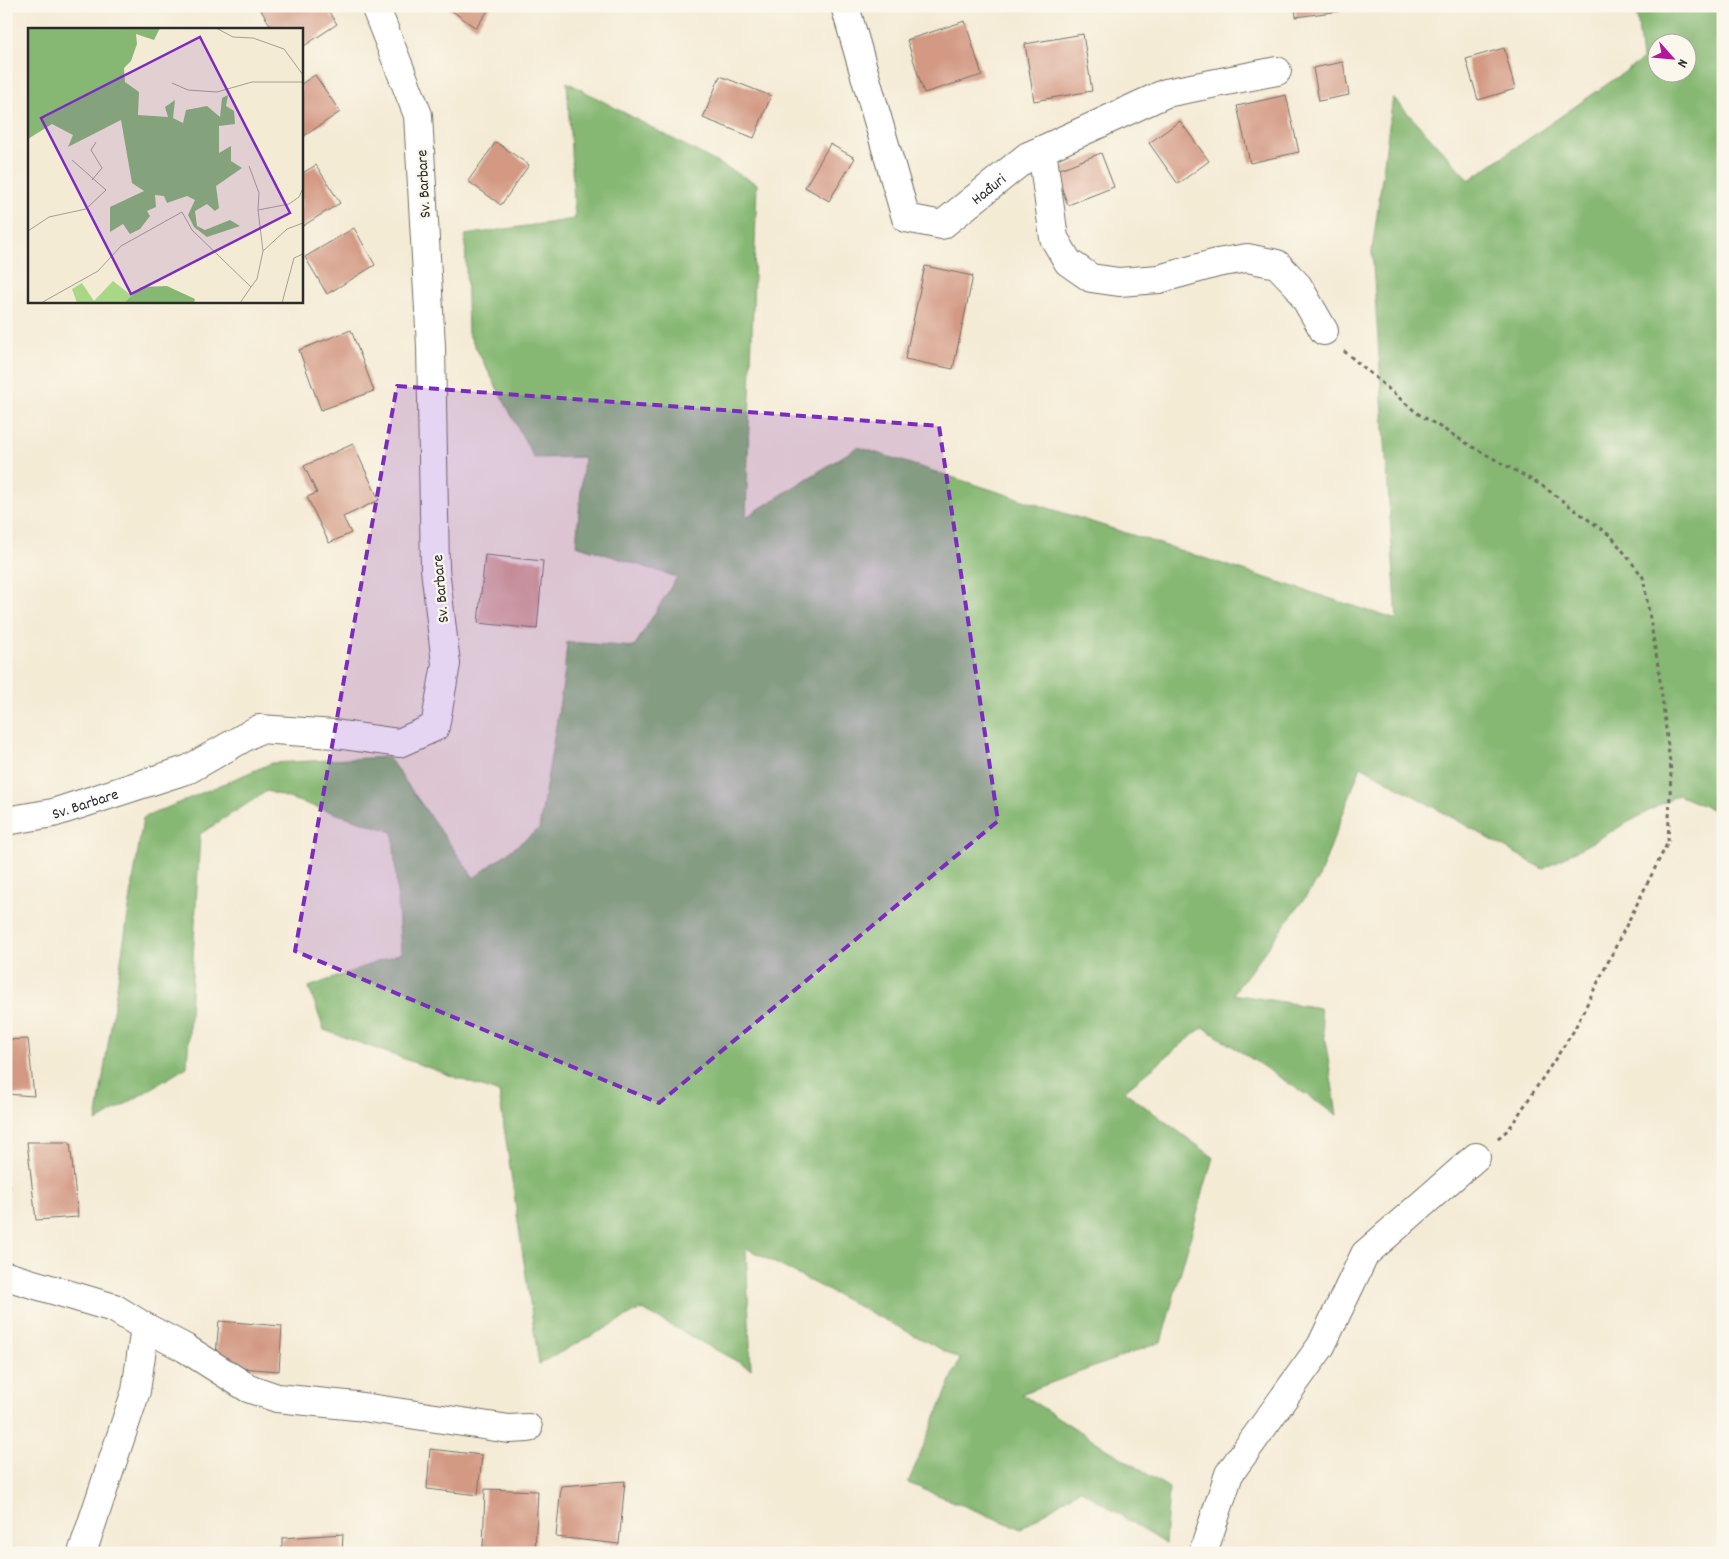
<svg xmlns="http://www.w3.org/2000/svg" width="1729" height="1559" font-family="Dekko,sans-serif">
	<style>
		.forest { fill: #86b873; stroke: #58724f; fill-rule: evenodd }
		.building { fill: #d39983 }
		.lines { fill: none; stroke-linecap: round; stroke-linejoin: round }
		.minor-casing { stroke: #716e66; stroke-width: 30 }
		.path { stroke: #716e66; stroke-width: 3; stroke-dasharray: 4 4; stroke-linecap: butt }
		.minor { stroke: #fff; stroke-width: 28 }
		.marked { fill: #7b2cbf; fill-opacity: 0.2; stroke: #7b2cbf; stroke-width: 4; stroke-dasharray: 10 6; stroke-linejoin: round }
		.labels { text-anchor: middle; stroke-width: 4.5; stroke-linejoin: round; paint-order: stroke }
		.street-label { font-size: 16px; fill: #2b2b2b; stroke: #fbf7ec }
		.inset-road { fill: none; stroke: #a49e91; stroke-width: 1 }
		.view { fill: #7b2cbf; fill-opacity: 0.15; stroke: #7b2cbf; stroke-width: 2.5 }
		.inset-edge { fill: none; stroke: #2b2b2b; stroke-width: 2.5 }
	</style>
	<rect width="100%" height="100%" fill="#fbf7ec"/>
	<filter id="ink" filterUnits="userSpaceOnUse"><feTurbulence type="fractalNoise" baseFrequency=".02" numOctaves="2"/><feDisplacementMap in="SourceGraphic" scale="10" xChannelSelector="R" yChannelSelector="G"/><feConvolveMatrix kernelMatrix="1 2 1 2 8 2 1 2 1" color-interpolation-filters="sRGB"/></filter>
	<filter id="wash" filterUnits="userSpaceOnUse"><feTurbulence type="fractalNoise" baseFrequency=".0096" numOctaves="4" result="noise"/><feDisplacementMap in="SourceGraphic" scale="20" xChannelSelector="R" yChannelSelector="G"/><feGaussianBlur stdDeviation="1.12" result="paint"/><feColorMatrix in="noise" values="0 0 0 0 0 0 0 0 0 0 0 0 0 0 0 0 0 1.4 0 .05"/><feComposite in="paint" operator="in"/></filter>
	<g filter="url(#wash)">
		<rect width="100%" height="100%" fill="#f4ebd5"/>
		<path class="forest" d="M1636 6H1723V814L1678 795 1543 869 1361 766 1318 880 1233 994 1320 1008 1337 1115 1203 1027 1124 1091 1213 1157 1161 1342 1021 1394 1169 1488 1165 1544 1080 1489 1021 1529 908 1483 960 1359 746 1248 751 1369 641 1309 539 1364 499 1093 324 1030 309 987 401 953 393 832 267 791 200 834 187 1067 96 1122 143 818 272 763 388 757 474 878 539 829 564 677 567 642 634 647 677 577 576 545 584 457 534 458 468 333 465 235 575 219 567 82 757 184 746 517 858 447 1397 620 1372 251 1393 97 1469 180 1642 60ZM1656 42H1686V72H1656Z"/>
		<g id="blocks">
			<path class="building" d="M258 6H325L337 24 301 48V29H273Z
				M445 6H491L476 28Z
				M1295 6H1339L1340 11 1296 17Z
				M965 21 982 75 924 93 907 40Z
				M1083 34 1092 91 1034 101 1025 44Z
				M1504 48 1515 89 1478 100 1466 59Z
				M1343 62 1349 95 1319 101 1313 68Z
				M315 75 340 112 301 138V84Z
				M720 76 771 96 754 138 703 118Z
				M1286 95 1299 152 1250 163 1237 106Z
				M1180 121 1209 161 1178 184 1149 143Z
				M496 142 529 165 501 205 468 181Z
				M830 144 855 158 829 201 805 187Z
				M1101 153 1114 187 1068 205 1055 171Z
				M316 165 340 203 301 227V174Z
				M354 228 375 265 327 294 305 257Z
				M925 266 973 276 953 369 905 359Z
				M351 330 374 391 321 410 299 350Z
				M353 444 379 500 343 517 351 533 329 543 307 497 317 493 304 466Z
				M485 555 543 561 537 629 478 623Z
				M28 1039 34 1096 6 1094V1040Z
				M27 1142H70L78 1217 36 1220Z
				M6 1186H8V1252H6Z
				M219 1321 282 1326 279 1371 215 1366Z
				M430 1449 482 1455 478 1495 427 1489Z
				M625 1481 619 1544 556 1537 561 1486Z
				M485 1489 538 1491 535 1551 483 1549Z
				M343 1534 342 1553H282V1538Z"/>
		</g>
	</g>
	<g filter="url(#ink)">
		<use href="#blocks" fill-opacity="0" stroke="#716e66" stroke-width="1"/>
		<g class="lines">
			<g class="minor-casing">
				<g id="minor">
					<path id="s1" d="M845 6 906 218 942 225 1028 156 1042 150 1166 93 1277 71"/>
					<path d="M1042 150 1054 238 1068 262 1091 278 1119 282 1159 279 1217 263 1247 258 1277 264 1298 286 1324 331"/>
					<path id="s2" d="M6 821 53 813 189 769 259 729 335 734 399 743 435 727 446 664 435 569 431 346 418 115 375 6"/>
					<path d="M6 1276 114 1308 145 1327 136 1391 82 1553"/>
					<path d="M145 1327 185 1348 248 1388 277 1398 356 1406 509 1429 528 1428"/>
					<path d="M1203 1553 1229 1474 1321 1346 1365 1254 1476 1157"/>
				</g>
			</g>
			<path class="path" d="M1344 351 1417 413 1471 446 1541 485 1612 537 1643 577 1659 672 1671 771 1668 842 1573 1032 1509 1129 1497 1139"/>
			<use href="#minor" class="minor"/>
		</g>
	</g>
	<path class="marked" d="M397 386 939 426 998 821 659 1103 295 951Z"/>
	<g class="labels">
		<g class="street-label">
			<text transform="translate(422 184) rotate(-93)" y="6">Sv. Barbare</text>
			<text dy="6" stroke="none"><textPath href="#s1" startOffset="316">Hađuri</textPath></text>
			<text transform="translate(439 589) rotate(-95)" y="6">Sv. Barbare</text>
			<text dy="6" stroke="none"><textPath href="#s2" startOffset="81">Sv. Barbare</textPath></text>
		</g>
	</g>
	<g transform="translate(28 28)">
		<rect width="275" height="275" fill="#f4ebd5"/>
		<path d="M85 253 104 268 96 275H49L44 261 54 255 66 273Z" fill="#a8d886"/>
		<path d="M0 0H132L126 12 108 6 109 16 103 33 96 40 97 54 111 64 110 87 140 89 137 79 147 72 145 90 155 95 158 82 179 78 192 89 194 70 200 67 198 78 206 83 207 96 191 98V125L203 118V133L214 140 188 158 191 180 187 183 179 176 167 183 169 198 177 202 202 192 212 198 179 209 166 199 160 187 167 172 159 168 139 175 136 168 127 167 128 179 119 183 122 188 112 201 102 206 95 196 82 204V179L116 163 104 155 93 92 40 119 45 107 24 96 0 111ZM139 258 167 271 166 275H96L113 259Z" fill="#86b873"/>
		<path class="inset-road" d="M188 0 205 9 225 10 256 21 275 47M144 55 160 62 189 64 224 54H275M221 138 231 165 230 182M64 152 74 140 63 122 68 114M0 203 21 189 58 181 78 162 44 132M235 223 230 182 261 176 271 169 275 160M13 275 70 243 93 218 154 184 164 202 223 259 229 251 235 223 259 201 275 195M212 275 223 259M254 275 266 230 275 226"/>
		<path class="view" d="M172 9 262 185 103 266 13 90Z"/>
		<rect width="275" height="275" class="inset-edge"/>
	</g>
	<rect width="1729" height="1559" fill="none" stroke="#fbf7ec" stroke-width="25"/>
	<g transform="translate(1672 58) rotate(117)"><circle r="24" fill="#fbf7ec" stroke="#a8a59f"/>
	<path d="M0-4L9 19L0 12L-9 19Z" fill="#b5179e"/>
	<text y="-8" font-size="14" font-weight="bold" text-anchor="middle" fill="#2b2b2b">N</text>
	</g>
</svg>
